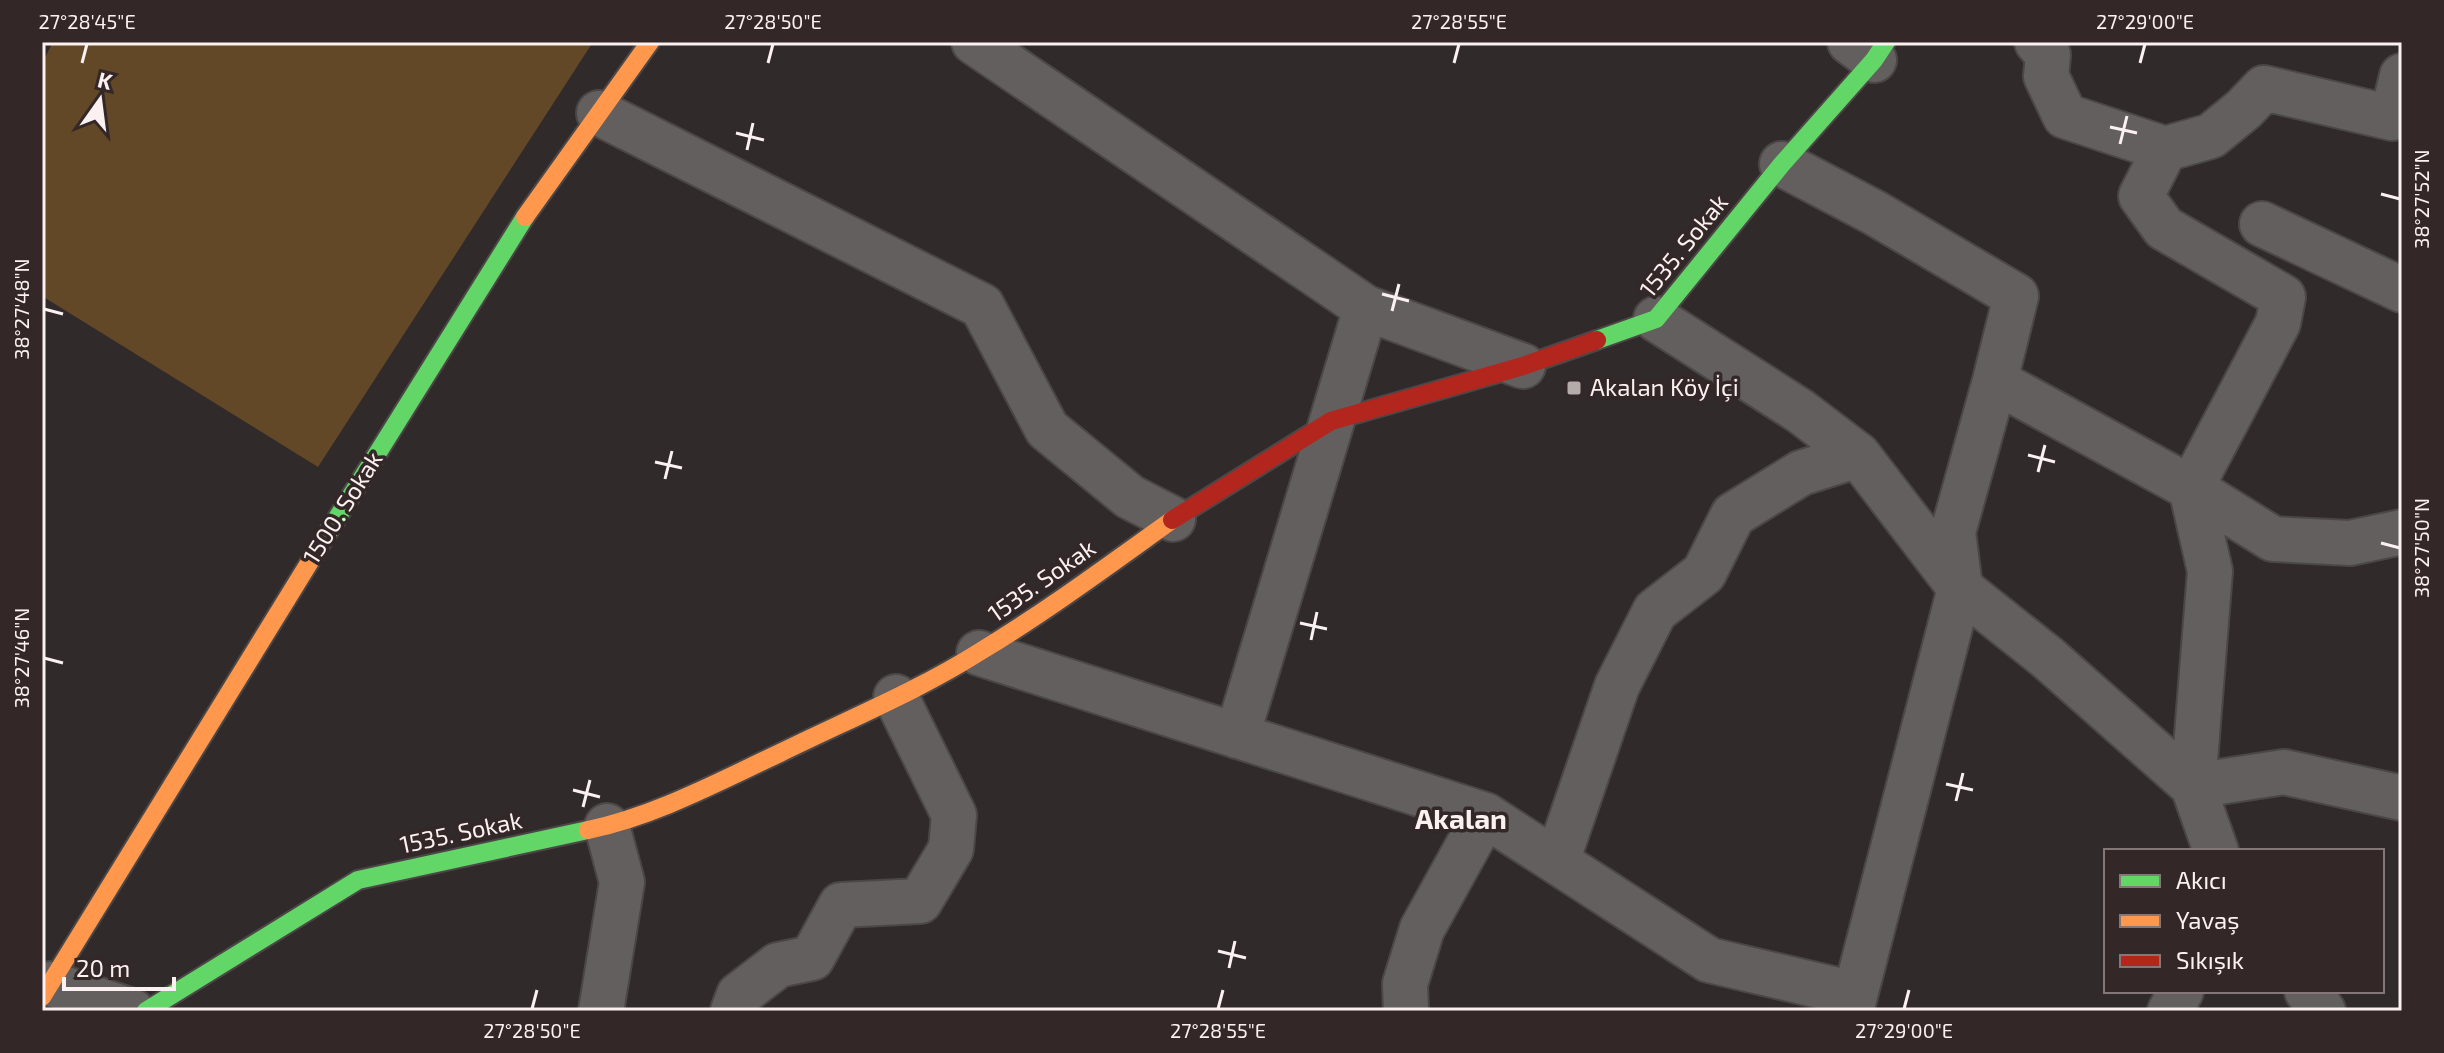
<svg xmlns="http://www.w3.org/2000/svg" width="2444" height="1053" font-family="'Exo 2',sans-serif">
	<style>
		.green { fill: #624827 }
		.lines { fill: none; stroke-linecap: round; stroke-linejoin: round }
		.street-casing { stroke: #4c4747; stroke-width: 48 }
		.fast-casing { stroke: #4c4747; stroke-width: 22 }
		.slow-casing { stroke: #4c4747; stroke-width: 22 }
		.jam-casing { stroke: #4c4747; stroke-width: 22 }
		.street { stroke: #625f5e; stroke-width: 44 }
		.fast { stroke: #63d668; stroke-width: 18 }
		.slow { stroke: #ff974d; stroke-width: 18 }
		.jam { stroke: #b3261e; stroke-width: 18 }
		.ticks { fill: none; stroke: #faf1f0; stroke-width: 3 }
		.poi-dot { fill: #b4abab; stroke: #342727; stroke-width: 3 }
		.labels { text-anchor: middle; stroke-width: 7; stroke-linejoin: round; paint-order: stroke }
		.street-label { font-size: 24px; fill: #faf1f0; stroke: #342727 }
		.poi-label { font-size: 24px; fill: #faf1f0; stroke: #342727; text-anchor: start }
		.quarter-label { font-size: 28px; font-weight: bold; fill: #faf1f0; stroke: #342727 }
		.neatline { fill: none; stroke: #faf1f0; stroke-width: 3 }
		.ticks-label { font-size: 20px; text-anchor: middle; fill: #faf1f0 }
	</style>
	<rect width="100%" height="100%" fill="#312a2a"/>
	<path class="green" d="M53 42H593L318 467 42 296V63Z"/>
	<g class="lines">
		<g class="street-casing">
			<path id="street" d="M974 42 1366 308 1237 736
				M1850 42 1874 60
				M2037 42 2048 55 2046 76 2065 116 2165 149 2211 136 2244 109 2264 88 2392 118 2402 116
				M599 113 982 306 1047 429 1130 497 1173 519
				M2392 118 2402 76
				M2165 149 2141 196 2164 228 2283 297 2278 323 2191 488 2210 571 2193 786 2216 851
				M1782 164 1875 213 2016 296 1995 381 2191 488 2273 539 2350 543 2402 532
				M2262 224 2402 290
				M1366 308 1523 366
				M1656 319 1800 411 1858 455 1960 588 2048 658 2193 786 2284 772 2402 798
				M979 653 1485 815 1709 960 1854 994
				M1557 861 1617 686 1655 611 1704 573 1733 515 1801 473 1858 455
				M51 984 132 1011
				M2307 991 2323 1011
				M601 1011 622 882 607 826
				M733 1011 739 995 778 965 812 958 841 905 920 901 951 849 954 815 896 697
				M1406 1011 1405 984 1422 929 1485 815
				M1851 1011 1960 588 1953 532 1995 381
				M2170 1011 2181 991"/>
		</g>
		<g class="fast-casing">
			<path id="fast" d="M1597 340 1656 319 1782 164 1874 60 1886 42
				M314 555 525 217
				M146 1011 358 880 588 830"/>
		</g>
		<g class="slow-casing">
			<path id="slow" d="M525 217 650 42
				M588 830C655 816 718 782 780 753 847 720 918 691 981 651 1047 611 1109 565 1172 520
				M42 997 314 555"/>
		</g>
		<g class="jam-casing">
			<path id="jam" d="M1172 520 1331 421 1523 366 1597 340"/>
		</g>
		<use href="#street" class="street"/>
		<use href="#fast" class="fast"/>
		<use href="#slow" class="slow"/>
		<use href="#jam" class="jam"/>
	</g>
	<path class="ticks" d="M82 63 87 44M768 63 773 44M1454 63 1459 44M2140 63 2145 44M2110 127 2137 133M736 133 764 140M2120 144 2127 116M747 150 753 123M2381 194 2400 199M1382 294 1409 301M44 309 63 314M1392 311 1399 284M2028 455 2055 462M655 462 682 468M2038 472 2045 445M665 479 672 451M2381 543 2400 548M1300 623 1327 629M1311 640 1317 612M44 658 63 663M1946 784 1973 790M573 790 600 797M1956 801 1963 773M583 807 590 780M1218 951 1246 958M1229 968 1235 941M532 1009 537 990M1218 1009 1223 990M1904 1009 1909 990"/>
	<rect class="poi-dot" x="1566" y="380" width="16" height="16" rx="4"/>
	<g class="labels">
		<g class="street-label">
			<text transform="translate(1684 246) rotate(-51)" y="8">1535. Sokak</text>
			<text transform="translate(343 508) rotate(-58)" y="8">1500. Sokak</text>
			<text transform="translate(1042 581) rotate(-35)" y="8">1535. Sokak</text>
			<text transform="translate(461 833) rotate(-12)" y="8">1535. Sokak</text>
		</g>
		<g class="poi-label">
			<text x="1590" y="396">Akalan Köy İçi</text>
		</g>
		<g class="quarter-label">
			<text x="1461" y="829">Akalan</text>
		</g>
	</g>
	<rect width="2444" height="1053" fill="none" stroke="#342727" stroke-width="88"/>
	<rect x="2104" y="849" width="280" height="144" fill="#342727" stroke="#837877" stroke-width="2"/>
	<rect x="2120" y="875" width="40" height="12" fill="#63d668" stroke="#837877" stroke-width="2"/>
	<text x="2176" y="889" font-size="24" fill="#faf1f0">Akıcı</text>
	<rect x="2120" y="915" width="40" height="12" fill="#ff974d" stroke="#837877" stroke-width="2"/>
	<text x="2176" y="929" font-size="24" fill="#faf1f0">Yavaş</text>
	<rect x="2120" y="955" width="40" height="12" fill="#b3261e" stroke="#837877" stroke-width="2"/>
	<text x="2176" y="969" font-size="24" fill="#faf1f0">Sıkışık</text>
	<g transform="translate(100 100) rotate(14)" stroke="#342727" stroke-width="6" paint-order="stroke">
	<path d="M0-6L14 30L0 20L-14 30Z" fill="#faf1f0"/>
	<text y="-12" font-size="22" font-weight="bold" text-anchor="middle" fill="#faf1f0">K</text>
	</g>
	<path d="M64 977v12h110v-12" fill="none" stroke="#faf1f0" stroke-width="4"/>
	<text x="76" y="977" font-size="24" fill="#faf1f0" stroke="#342727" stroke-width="6" paint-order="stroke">20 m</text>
	<rect x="44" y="44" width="2356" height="965" class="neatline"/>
	<g class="ticks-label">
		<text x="87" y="29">27°28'45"E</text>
		<text x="773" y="29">27°28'50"E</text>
		<text x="1459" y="29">27°28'55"E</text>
		<text x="2145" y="29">27°29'00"E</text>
		<text transform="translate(2422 199) rotate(-90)" y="7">38°27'52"N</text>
		<text transform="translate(22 309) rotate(-90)" y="7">38°27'48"N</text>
		<text transform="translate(2422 548) rotate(-90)" y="7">38°27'50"N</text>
		<text transform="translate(22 658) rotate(-90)" y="7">38°27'46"N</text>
		<text x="532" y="1038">27°28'50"E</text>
		<text x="1218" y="1038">27°28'55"E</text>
		<text x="1904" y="1038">27°29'00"E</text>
	</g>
</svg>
